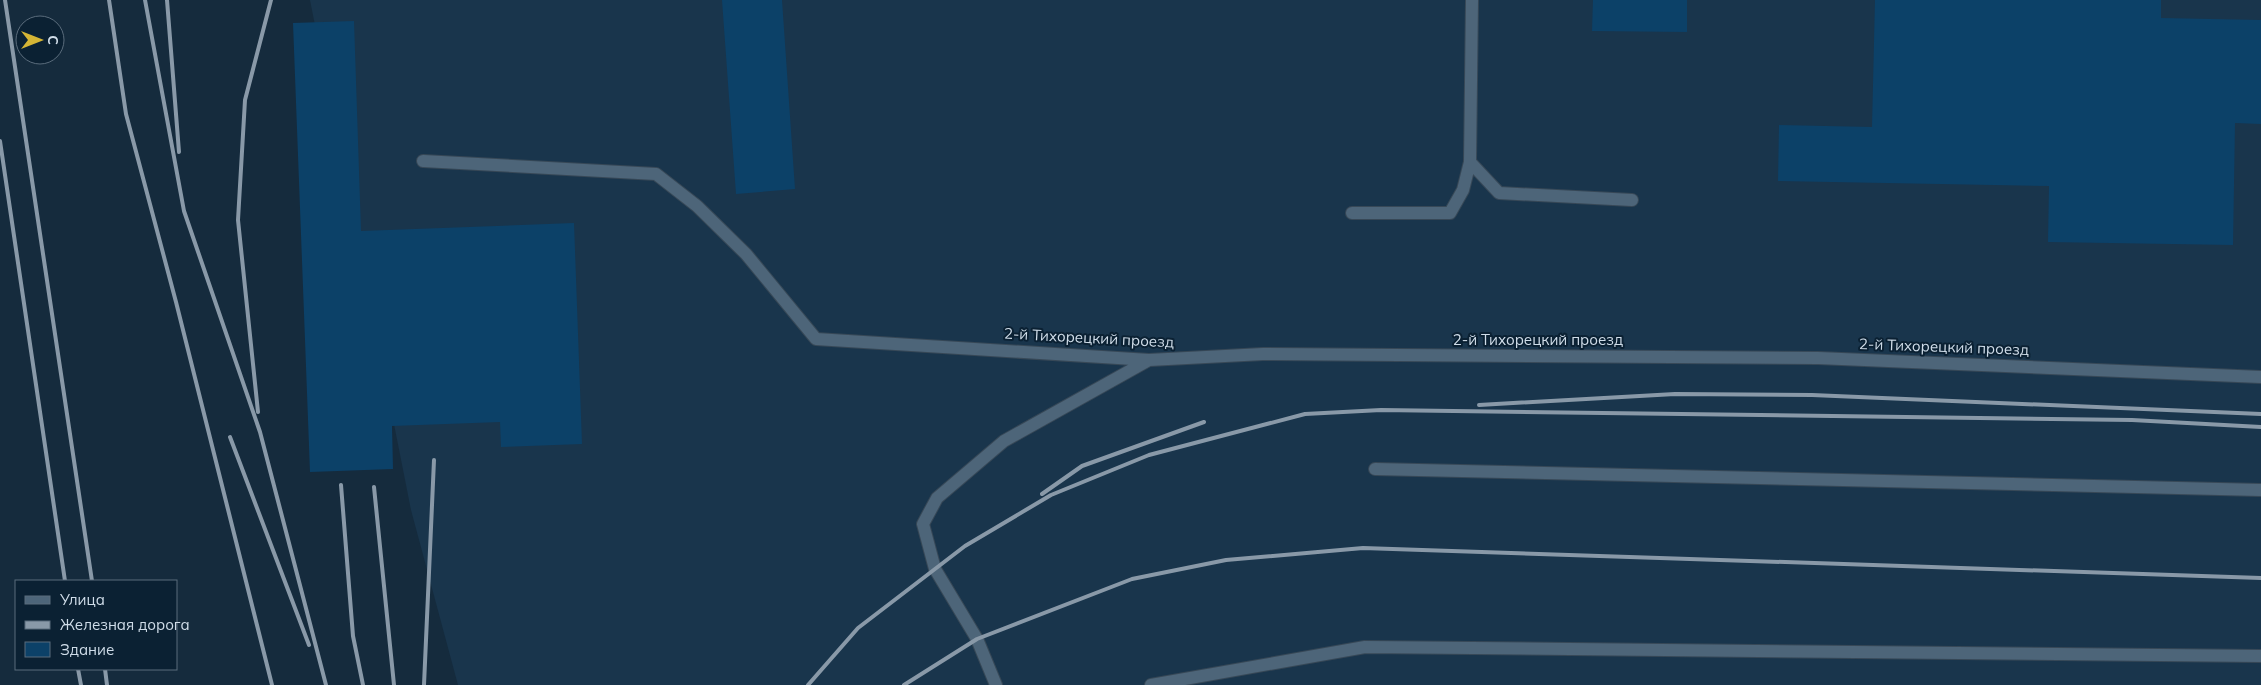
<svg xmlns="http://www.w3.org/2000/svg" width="2261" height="685" font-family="Mulish,sans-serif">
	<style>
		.built { fill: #19354c }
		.building { fill: #0c4168 }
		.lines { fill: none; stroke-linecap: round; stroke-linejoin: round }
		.minor-casing { stroke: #374857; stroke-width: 14 }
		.minor { stroke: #4d6579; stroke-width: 12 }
		.rail { stroke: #8999a8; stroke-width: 4 }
		.labels { text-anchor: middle; stroke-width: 4; stroke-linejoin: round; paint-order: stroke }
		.street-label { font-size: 15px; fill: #d0dde9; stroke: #0b2133 }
	</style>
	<rect width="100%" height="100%" fill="#152b3d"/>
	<path class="built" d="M310 0H2261V685H458L411 510Z"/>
	<path class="building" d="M722 0H782L795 189 736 194Z
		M1593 0H1687V32L1592 31Z
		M1875 0H2161V18L2261 20V124L2235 123 2233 245 2048 242 2049 186 1778 181 1779 125 1872 127Z
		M354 21 361 231 574 223 582 444 501 447 500 422 392 426 393 469 310 472 293 23Z"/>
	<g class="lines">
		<g class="minor-casing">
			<path id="minor" d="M1472 0 1470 162 1499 193 1632 200
				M423 161 656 174 697 206 746 254 816 339 1149 360 1263 354 1818 358 2261 377
				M1352 213H1450L1463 190 1470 162
				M1375 469 2261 490
				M996 685 977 639 935 569 923 524 937 498 1004 441 1149 360
				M1151 685 1365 647 2261 656"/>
		</g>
		<use href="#minor" class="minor"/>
		<path class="rail" d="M5 0 92 581
			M109 0 126 114 176 302 272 685
			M145 0 184 211 260 432 326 685
			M167 0 179 152
			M0 141 65 581
			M1479 405 1675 394 1812 395 2261 414
			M258 412 238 220 245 100 271 0
			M230 437 309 645
			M341 485 353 636 363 685
			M374 487 394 685
			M1042 494 1082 466 1204 422
			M78 669 81 685
			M105 669 107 685
			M424 685 434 460
			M808 685 858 628 965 546 1051 495 1149 455 1305 414 1381 410 2132 420 2261 427
			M904 685 977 639 1132 579 1226 560 1363 548 2261 578"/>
	</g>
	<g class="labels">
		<g class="street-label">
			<text transform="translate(1089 338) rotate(3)" y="5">2-й Тихорецкий проезд</text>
			<text x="1538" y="345">2-й Тихорецкий проезд</text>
			<text transform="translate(1944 347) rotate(2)" y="5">2-й Тихорецкий проезд</text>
		</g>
	</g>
	<rect x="15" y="580" width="162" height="90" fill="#0b2133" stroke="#5a6c7c"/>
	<rect x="25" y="596" width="25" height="8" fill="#4d6579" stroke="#5a6c7c"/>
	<text x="60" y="605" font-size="15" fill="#d0dde9">Улица</text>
	<rect x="25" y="621" width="25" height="8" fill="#8999a8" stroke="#5a6c7c"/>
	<text x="60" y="630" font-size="15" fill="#d0dde9">Железная дорога</text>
	<rect x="25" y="642" width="25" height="15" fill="#0c4168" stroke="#5a6c7c"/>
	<text x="60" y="655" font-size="15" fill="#d0dde9">Здание</text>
	<g transform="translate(40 40) rotate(90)"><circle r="24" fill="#0b2133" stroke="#5a6c7c"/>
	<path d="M0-4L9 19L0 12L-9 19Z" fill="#d5b535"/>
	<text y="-8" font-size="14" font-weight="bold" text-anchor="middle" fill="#d0dde9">С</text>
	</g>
</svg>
